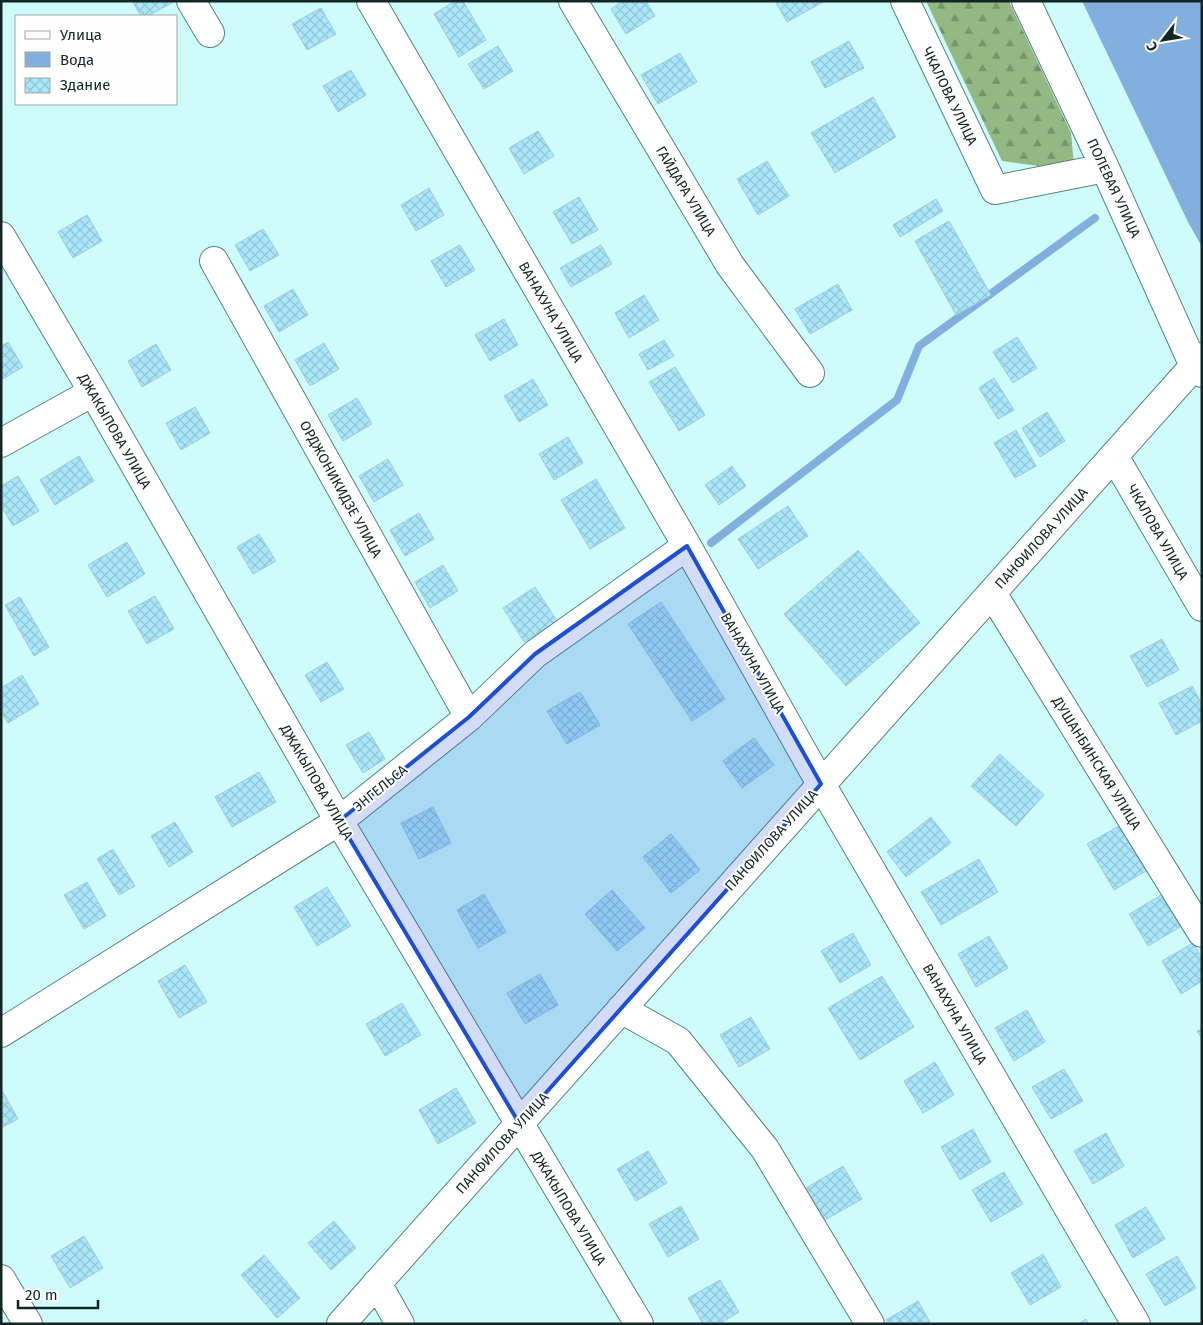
<svg xmlns="http://www.w3.org/2000/svg" width="1203" height="1325" font-family="'Fira Sans',sans-serif">
	<style>
		.forest { fill: url(#forest-firs) }
		.water { fill: #82afde }
		.lines { fill: none; stroke-linecap: round; stroke-linejoin: round }
		.stream { stroke: #82afde; stroke-width: 8 }
		.building { fill: url(#building-cross-hatch); stroke: #a2cad9 }
		.minor-casing { stroke: #578281; stroke-width: 30 }
		.minor { stroke: #fff; stroke-width: 28 }
		.marked { fill: #1d4ed8; fill-opacity: 0.2; stroke: #1d4ed8; stroke-width: 4; stroke-linejoin: round }
		.labels { text-anchor: middle; stroke-width: 4; stroke-linejoin: round; paint-order: stroke }
		.street-label { font-size: 14px; fill: #132524; stroke: #fefefe }
	</style>
	<defs>
		<pattern id="forest-firs" width="22" height="20" patternUnits="userSpaceOnUse" patternTransform="scale(1.25)"><rect width="22" height="20" fill="#93b884"/><path d="M5 1l3.5 6h-7zM16 11l3.5 6h-7z" fill="#77956c"/></pattern>
		<pattern id="building-cross-hatch" width="8" height="8" patternUnits="userSpaceOnUse" patternTransform="scale(1.25)"><rect width="8" height="8" fill="#abe7fb"/><path d="M0 0l8 8M0 8l8-8" fill="none" stroke="#92c6d7"/></pattern>
	</defs>
	<rect width="100%" height="100%" fill="#cefcfa"/>
	<path class="forest" d="M926 1H1009L1071 133 1074 165 1039 166 1002 161Z"/>
	<path class="water" d="M1082 1H1202V247L1188 222Z"/>
	<g class="lines">
		<path class="stream" d="M711 543 897 400 919 346 1095 218"/>
	</g>
	<path class="building" d="M132 1H171L172 3 148 16H141Z
		M455 1H463L486 40 459 57 434 14Z
		M623 1H646L655 16 626 34 611 9Z
		M775 1H825L787 22Z
		M321 8 336 34 307 50 292 24Z
		M849 41 864 68 825 88 811 62Z
		M498 46 513 71 484 89 468 64Z
		M680 53 697 82 658 104 641 75Z
		M351 70 366 95 338 112 323 86Z
		M873 97 896 137 835 173 811 133Z
		M538 131 554 156 524 174 509 148Z
		M767 161 789 196 758 215 737 179Z
		M429 188 444 215 416 231 401 205Z
		M579 197 598 230 572 244 553 212Z
		M936 199 943 211 900 237 893 225Z
		M87 215 102 241 73 258 58 232Z
		M949 221 991 295 956 315 915 241Z
		M263 229 279 255 250 271 235 245Z
		M460 245 475 270 446 287 431 261Z
		M601 245 612 264 571 287 560 268Z
		M838 284 852 310 810 334 795 309Z
		M293 289 308 315 279 332 264 306Z
		M644 295 659 320 629 338 615 313Z
		M504 319 518 345 490 361 475 335Z
		M1017 337 1037 368 1013 383 993 352Z
		M664 340 674 356 648 370 639 354Z
		M8 342 23 367 1 380V346Z
		M324 343 339 369 310 386 295 360Z
		M156 344 171 370 142 387 128 361Z
		M675 367 705 415 679 431 649 382Z
		M994 378 1014 410 998 419 979 388Z
		M533 379 548 405 519 422 504 396Z
		M357 398 372 424 343 441 328 415Z
		M195 407 210 433 181 450 166 423Z
		M1047 412 1065 441 1040 457 1022 428Z
		M1016 430 1036 466 1015 478 994 443Z
		M568 437 583 463 554 480 539 454Z
		M79 456 94 481 55 505 40 480Z
		M388 459 403 485 374 502 359 476Z
		M732 466 746 486 719 505 705 485Z
		M18 476 39 511 13 526 1 506V486Z
		M596 479 625 528 590 549 561 500Z
		M788 506 808 536 758 569 738 539Z
		M419 513 434 539 405 556 390 530Z
		M259 534 276 561 253 574 237 547Z
		M127 542 145 574 107 597 88 565Z
		M858 550 920 623 846 686 784 614Z
		M443 565 458 591 430 608 415 582Z
		M535 587 557 621 524 642 503 608Z
		M155 596 174 629 147 644 128 611Z
		M20 597 49 647 34 656 5 605Z
		M661 602 725 699 692 721 628 624Z
		M1162 639 1179 670 1147 687 1130 656Z
		M327 662 344 689 321 702 305 675Z
		M22 675 39 704 8 723 1 712V688Z
		M1192 686 1202 704V721L1176 735 1159 703Z
		M580 692 600 725 567 744 547 711Z
		M369 732 385 759 363 773 346 745Z
		M754 738 774 765 742 788 723 761Z
		M1000 754 1044 795 1016 826 971 786Z
		M259 772 276 802 232 827 215 797Z
		M433 807 451 843 419 859 401 823Z
		M931 817 951 843 906 877 887 852Z
		M175 822 193 852 169 867 151 836Z
		M1119 826 1146 871 1114 890 1087 844Z
		M671 834 700 870 671 893 643 857Z
		M113 849 135 886 119 895 97 859Z
		M979 859 998 892 941 925 921 892Z
		M87 882 106 916 84 929 64 895Z
		M327 887 351 926 317 946 294 907Z
		M612 890 645 928 617 951 585 914Z
		M484 894 506 932 478 948 457 910Z
		M1161 895 1180 927 1148 946 1129 914Z
		M853 933 871 965 840 983 821 951Z
		M989 936 1008 968 976 987 958 954Z
		M1193 943 1202 958V981L1181 994 1162 961Z
		M185 965 207 1002 179 1018 158 981Z
		M540 974 558 1005 525 1024 507 993Z
		M882 976 914 1027 860 1060 828 1008Z
		M402 1003 421 1035 385 1056 366 1024Z
		M1027 1010 1045 1042 1014 1061 995 1028Z
		M751 1017 770 1049 739 1067 720 1035Z
		M1202 1029V1039L1197 1031Z
		M935 1062 954 1095 923 1113 904 1081Z
		M1064 1069 1083 1101 1051 1119 1032 1087Z
		M456 1088 476 1123 438 1144 419 1110Z
		M3 1092 18 1119 1 1128V1093Z
		M973 1129 991 1162 960 1180 941 1147Z
		M1106 1133 1124 1166 1093 1184 1074 1151Z
		M648 1151 667 1183 636 1201 617 1169Z
		M843 1166 862 1199 825 1220 806 1188Z
		M1004 1172 1023 1204 991 1222 972 1190Z
		M681 1206 699 1239 668 1257 649 1224Z
		M1146 1207 1165 1239 1133 1258 1115 1225Z
		M334 1221 356 1248 331 1270 308 1243Z
		M84 1236 103 1268 70 1288 51 1256Z
		M1043 1254 1061 1287 1030 1305 1011 1273Z
		M264 1255 300 1298 277 1318 241 1275Z
		M1177 1256 1196 1288 1165 1306 1146 1274Z
		M720 1280 739 1312 719 1324H703L688 1298Z
		M918 1301 931 1324H889L886 1320Z
		M1086 1319 1088 1324H1078Z"/>
	<g class="lines">
		<g class="minor-casing">
			<path id="minor" d="M191 1 210 33
				M371 1 687 546 821 784 1136 1324
				M573 1 730 265 810 373
				M905 1 995 190 1105 168
				M1026 1 1105 168 1194 366 1202 373
				M1 236 93 392 339 821 639 1324
				M214 261 469 717
				M1 443 93 392
				M1114 456 1202 607
				M992 593 1202 933
				M621 1009 678 1041 765 1149 870 1324
				M1 1033 339 821 469 717 535 654 687 546
				M1 1279 28 1324
				M377 1283 400 1324
				M341 1324 1202 357"/>
		</g>
		<use href="#minor" class="minor"/>
	</g>
	<path class="marked" d="M687 546 821 784 519 1123 339 821 469 717 535 654Z"/>
	<g class="labels">
		<g class="street-label">
			<text transform="translate(950 96) rotate(64)" y="5">ЧКАЛОВА УЛИЦА</text>
			<text transform="translate(1114 188) rotate(65)" y="5">ПОЛЕВАЯ УЛИЦА</text>
			<text transform="translate(686 191) rotate(59)" y="5">ГАЙДАРА УЛИЦА</text>
			<text transform="translate(551 312) rotate(60)" y="5">ВАНАХУНА УЛИЦА</text>
			<text transform="translate(115 431) rotate(60)" y="5">ДЖАКЫПОВА УЛИЦА</text>
			<text transform="translate(341 489) rotate(61)" y="5">ОРДЖОНИКИДЗЕ УЛИЦА</text>
			<text transform="translate(1158 532) rotate(60)" y="5">ЧКАЛОВА УЛИЦА</text>
			<text transform="translate(1041 538) rotate(-48)" y="5">ПАНФИЛОВА УЛИЦА</text>
			<text transform="translate(753 663) rotate(60)" y="5">ВАНАХУНА УЛИЦА</text>
			<text transform="translate(1097 763) rotate(58)" y="5">ДУШАНБИНСКАЯ УЛИЦА</text>
			<text transform="translate(317 782) rotate(60)" y="5">ДЖАКЫПОВА УЛИЦА</text>
			<text transform="translate(380 788) rotate(-39)" y="5">ЭНГЕЛЬСА</text>
			<text transform="translate(771 840) rotate(-48)" y="5">ПАНФИЛОВА УЛИЦА</text>
			<text transform="translate(955 1014) rotate(60)" y="5">ВАНАХУНА УЛИЦА</text>
			<text transform="translate(502 1143) rotate(-48)" y="5">ПАНФИЛОВА УЛИЦА</text>
			<text transform="translate(569 1208) rotate(59)" y="5">ДЖАКЫПОВА УЛИЦА</text>
		</g>
	</g>
	<rect width="1203" height="1325" fill="none" stroke="#132524" stroke-width="5"/>
	<rect x="15" y="15" width="162" height="90" fill="#fefefe" stroke="#a0a7a7"/>
	<rect x="25" y="31" width="25" height="8" fill="#ffffff" stroke="#a0a7a7"/>
	<text x="60" y="40" font-size="15" fill="#132524">Улица</text>
	<rect x="25" y="52" width="25" height="15" fill="#82afde" stroke="#a0a7a7"/>
	<text x="60" y="65" font-size="15" fill="#132524">Вода</text>
	<rect x="25" y="78" width="25" height="15" fill="url(#building-cross-hatch)" stroke="#a0a7a7"/>
	<text x="60" y="90" font-size="15" fill="#132524">Здание</text>
	<g transform="translate(1163 40) rotate(239)" stroke="#fefefe" stroke-width="4" paint-order="stroke">
	<path d="M0-4L9 19L0 12L-9 19Z" fill="#132524"/>
	<text y="-8" font-size="14" font-weight="bold" text-anchor="middle" fill="#132524">С</text>
	</g>
	<path d="M18 1300v8h80v-8" fill="none" stroke="#132524" stroke-width="2.5"/>
	<text x="25" y="1300" font-size="15" fill="#132524" stroke="#fefefe" stroke-width="4" paint-order="stroke">20 m</text>
</svg>
